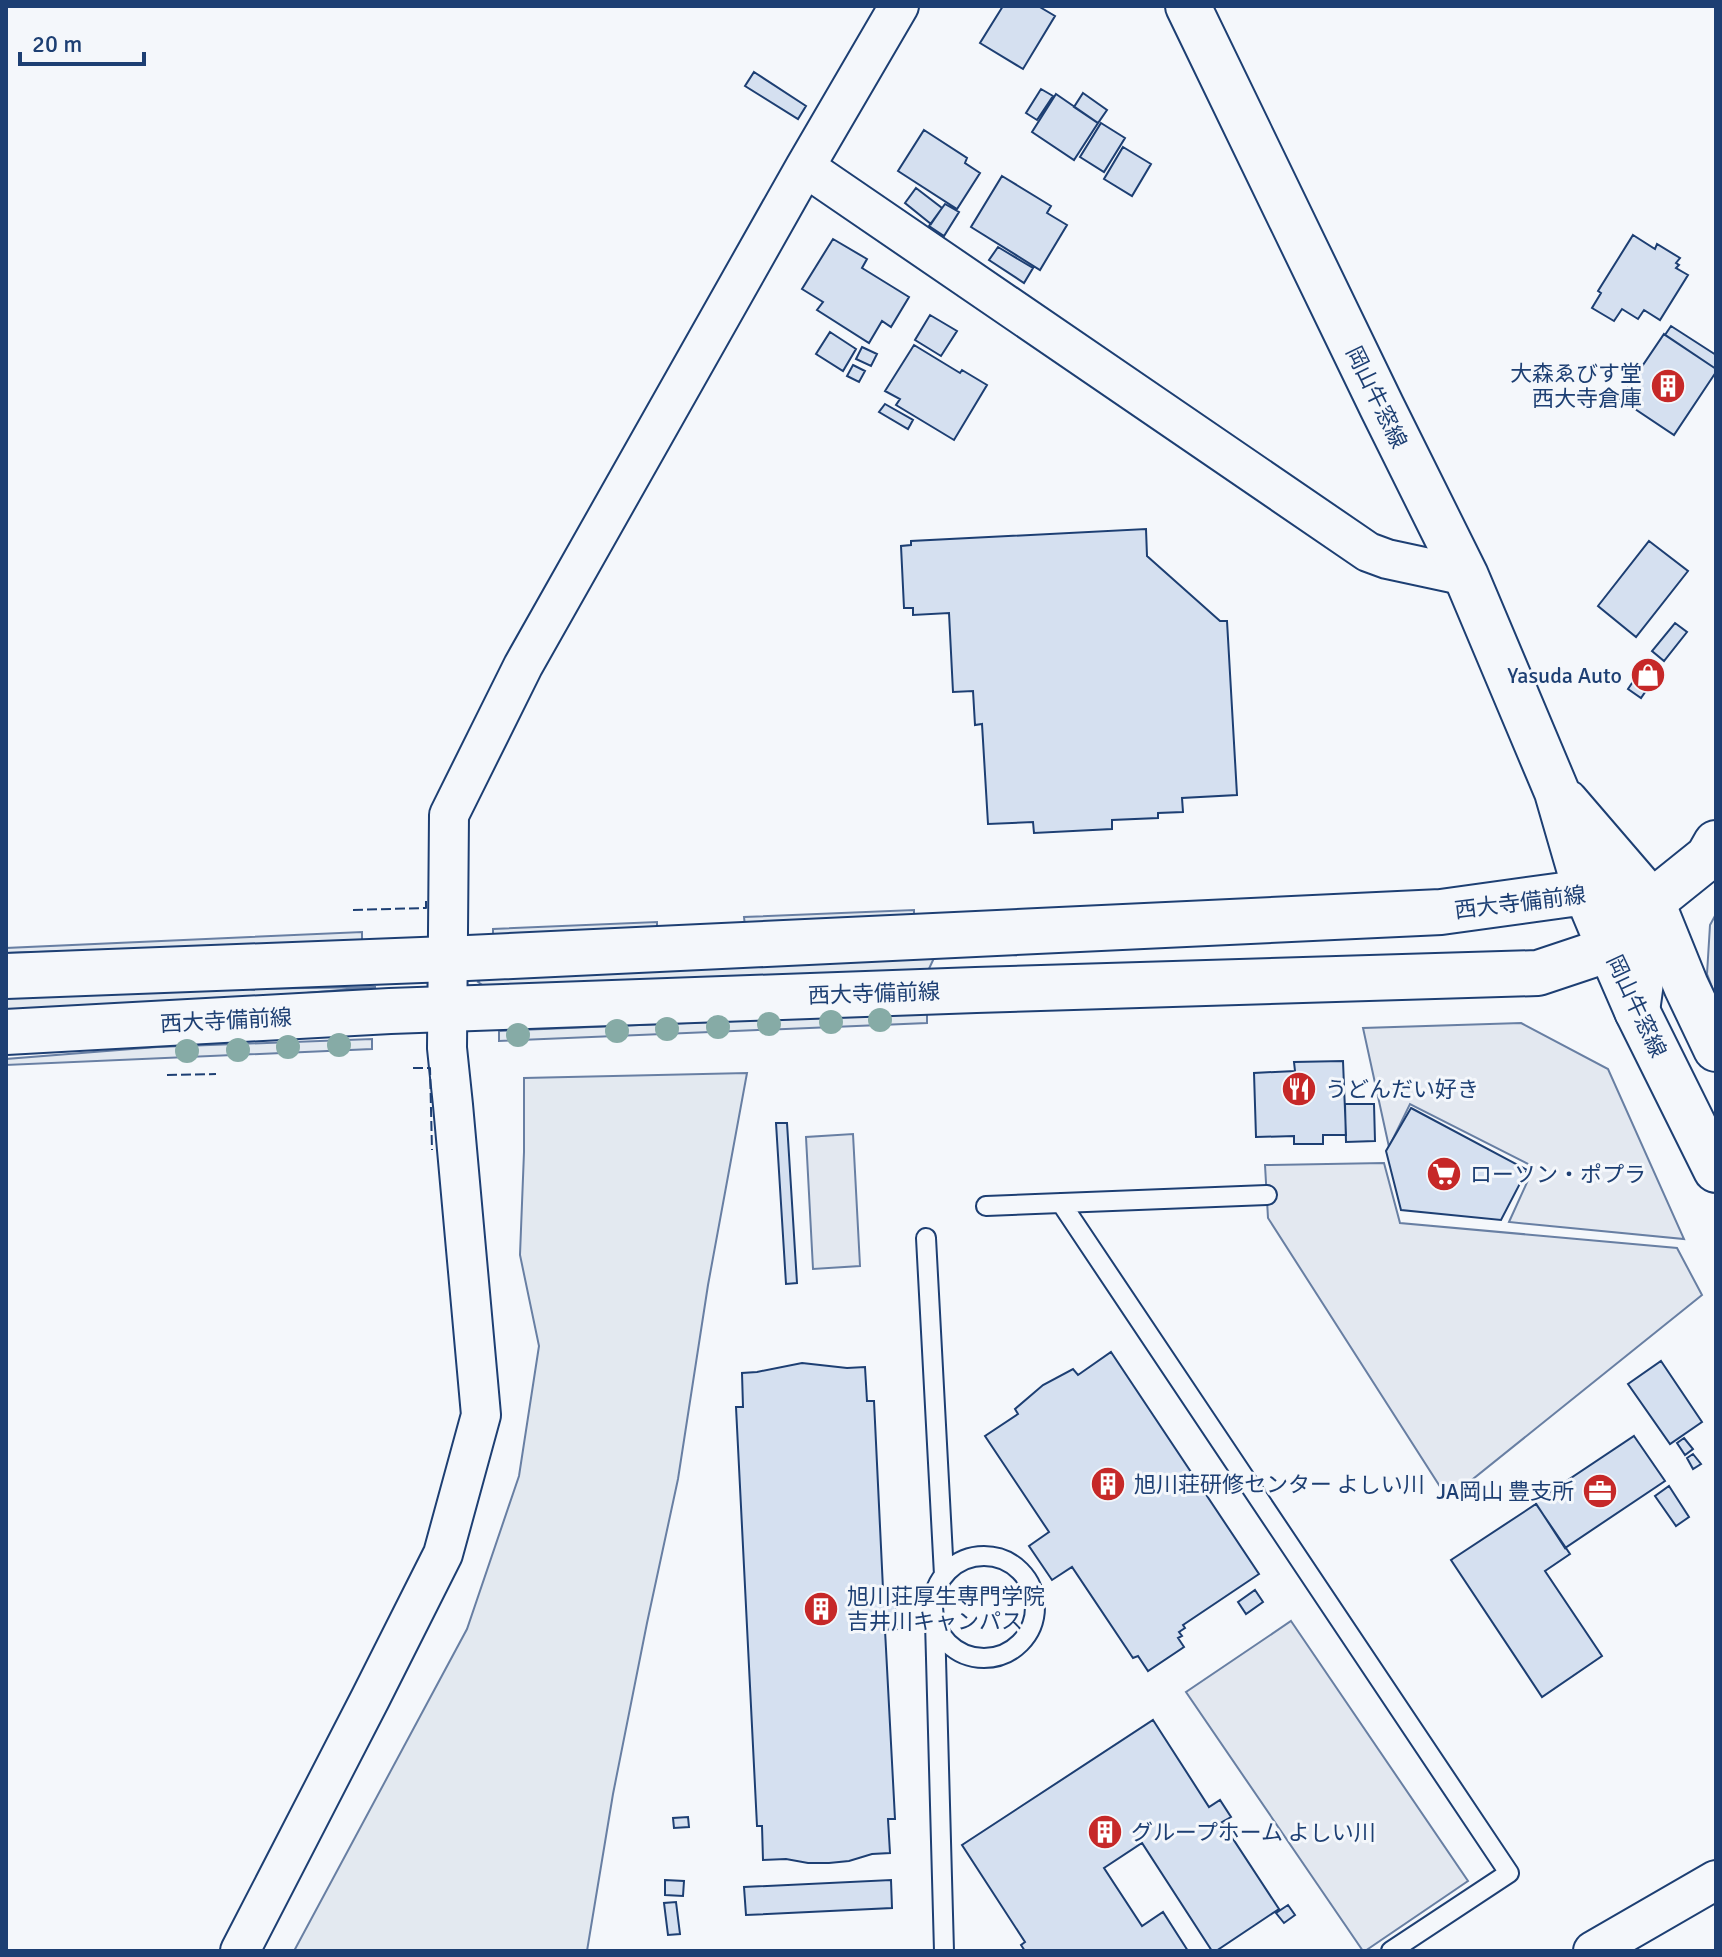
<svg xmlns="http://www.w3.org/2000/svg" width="1722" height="1957" font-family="Signika,'Noto Sans JP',sans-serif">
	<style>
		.green { fill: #e3e9f0; stroke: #687fa3; stroke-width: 2 }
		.parking { fill: #e3e8f0; stroke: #687fa3; stroke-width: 2 }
		.building { fill: #d5e0f0; stroke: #1d3f73; stroke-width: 2 }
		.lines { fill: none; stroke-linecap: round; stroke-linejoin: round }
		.service-casing { stroke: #1d3f73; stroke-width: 22 }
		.minor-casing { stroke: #1d3f73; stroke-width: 42 }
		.tertiary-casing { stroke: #1d3f73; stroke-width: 48 }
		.primary-casing { stroke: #1d3f73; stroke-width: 48 }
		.service { stroke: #f4f7fb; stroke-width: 18 }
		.minor { stroke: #f4f7fb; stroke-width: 38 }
		.tertiary { stroke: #f4f7fb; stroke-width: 44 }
		.primary { stroke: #f4f7fb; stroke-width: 44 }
		.fence { stroke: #1d3f73; stroke-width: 2; stroke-dasharray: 10 4; stroke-linecap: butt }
		.tree { fill: #86aba6 }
		.labels { text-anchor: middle; stroke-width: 6; stroke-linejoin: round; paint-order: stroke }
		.poi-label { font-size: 22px; fill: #1d3f73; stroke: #f4f7fb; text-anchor: start }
		.street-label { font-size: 22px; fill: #1d3f73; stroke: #f4f7fb }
	</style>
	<rect width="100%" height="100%" fill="#f4f7fb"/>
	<path class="green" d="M914 910V919L745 926 744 917Z
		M657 922V931L493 938V929Z
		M362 932V942L6 953V948Z
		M934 958 927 973 491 991 478 982 488 973Z
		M376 987 72 1013 6 1016V992Z
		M927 1013V1023L499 1041V1031Z
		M372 1039V1049L6 1065V1059L157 1047Z
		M747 1073 708 1285 678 1479 647 1623 613 1794 587 1951H294L467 1629 519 1476 539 1346 520 1255 524 1152V1078Z"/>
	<path class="parking" d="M1716 914V997L1707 974 1710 925Z
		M1521 1023 1608 1069 1684 1239 1509 1222 1534 1167 1410 1104 1389 1147 1363 1028Z
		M853 1134 860 1266 813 1269 806 1137Z
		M1384 1163 1400 1223 1677 1248 1702 1295 1448 1499 1268 1218 1265 1165Z
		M1291 1621 1468 1881 1365 1951H1363L1186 1692Z"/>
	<path class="building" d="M1003 6H1038L1055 16 1023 69 980 43Z
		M754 72 806 106 798 119 745 86Z
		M1041 89 1053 96 1037 120 1026 113Z
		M1083 93 1107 110 1098 123 1074 107Z
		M1056 94 1098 123 1074 160 1032 132Z
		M1101 123 1125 138 1104 172 1080 157Z
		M924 130 967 158 965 163 980 173 957 209 898 171Z
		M1123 147 1151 164 1132 196 1104 179Z
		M1002 176 1051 206 1047 213 1067 225 1040 270 971 227Z
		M916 188 942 208 931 224 905 203Z
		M945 204 959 212 944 236 929 226Z
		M1633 235 1655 249 1657 244 1680 258 1676 263 1679 265 1676 268 1688 275 1660 320 1644 310 1638 319 1622 309 1614 321 1592 308 1601 293 1598 291Z
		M833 239 867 259 862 268 909 297 891 327 882 321 869 343 817 310 823 302 802 289Z
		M998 247 1033 268 1024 283 989 260Z
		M930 315 957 331 941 356 915 340Z
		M1671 326 1716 355V369L1665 335Z
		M830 332 856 349 843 371 816 354Z
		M1664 334 1716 369V372L1674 435 1620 399Z
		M914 345 960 373 962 370 987 385 954 440 896 405 900 399 885 391Z
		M862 347 877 354 871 366 856 359Z
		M853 365 865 371 859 382 847 376Z
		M885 404 913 420 908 429 879 412Z
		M1146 529 1147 556 1220 621H1227L1237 795 1182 798 1183 812 1158 813V818L1112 820V829L1034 833 1033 822 988 824 982 724 975 725 973 691 953 692 949 613 913 615V608H904L901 546 911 545V541Z
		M1649 541 1688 571 1636 637 1598 606Z
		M1675 623 1687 632 1664 661 1652 651Z
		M1643 667 1656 676 1641 698 1628 689Z
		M1343 1061 1346 1135H1323V1144H1294V1136L1256 1137 1254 1073 1295 1071 1294 1062Z
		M1345 1104H1374L1375 1141 1346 1142Z
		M1411 1108 1527 1170 1501 1220 1401 1210 1386 1151Z
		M776 1123H787L797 1283 786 1284Z
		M1111 1352 1259 1574 1183 1625 1185 1628 1179 1632 1182 1636 1178 1638 1184 1647 1148 1671 1138 1656 1133 1658 1072 1567 1052 1580 1029 1546 1049 1532 985 1436 1018 1414 1015 1409 1043 1385 1073 1369 1078 1375Z
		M1661 1361 1702 1422 1670 1444 1628 1384Z
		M802 1363 847 1368 865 1367 867 1401H874L883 1589 895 1588 897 1629 885 1630 895 1819H888L890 1853 872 1854 849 1861 829 1863H808L786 1859 763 1860 762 1826H757L736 1407H743L742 1373 757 1372Z
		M1634 1436 1665 1481 1565 1548 1535 1502Z
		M1684 1438 1693 1449 1685 1455 1677 1443Z
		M1693 1454 1701 1464 1693 1469 1687 1458Z
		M1669 1486 1689 1517 1676 1526 1655 1496Z
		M1536 1504 1570 1554 1545 1571 1602 1656 1542 1697 1451 1560Z
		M1255 1590 1263 1602 1246 1614 1238 1602Z
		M1153 1720 1209 1807 1220 1800 1231 1817 1222 1822 1279 1909 1216 1951H1212L1142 1843 1104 1868 1142 1926 1163 1912 1188 1951H1025L1021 1945 1025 1942 962 1845Z
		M688 1817 689 1827 674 1828 673 1818Z
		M665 1880 684 1881 683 1896 665 1895Z
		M891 1880 892 1908 746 1915 744 1887Z
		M676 1902 680 1934 668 1935 664 1903Z
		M1288 1905 1295 1915 1284 1923 1276 1913Z"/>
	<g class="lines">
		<g class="service-casing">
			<path id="service" d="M1061 1203 1509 1873 1391 1951
				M986 1206 1267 1195
				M926 1238 944 1575
				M933 1607a51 51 0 1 1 102 0a51 51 0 1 1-102 0Z
				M935 1622 944 1951"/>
		</g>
		<g class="minor-casing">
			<path id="minor" d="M805 167 1368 552 1387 559 1466 576
				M240 1951 370 1699 443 1554 481 1415 453 1105 447 1048 449 815 523 666 805 167 899 6
				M1593 1951 1716 1880"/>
		</g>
		<g class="tertiary-casing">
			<path id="tertiary" d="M1637 1011 1652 902 1708 857 1716 843"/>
		</g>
		<g class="primary-casing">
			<path id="primary" d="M1188 6 1382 407 1466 576 1557 792 1586 892 1610 949 1637 1011 1716 1170
				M1566 802 1652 902 1686 986 1716 1049
				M6 976 447 959 1441 912 1586 892 1652 902
				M6 1032 390 1011 976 990 1538 973 1610 949 1652 902"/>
		</g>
		<use href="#service" class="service"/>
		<use href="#minor" class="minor"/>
		<use href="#tertiary" class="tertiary"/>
		<use href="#primary" class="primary"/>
		<path class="fence" d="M353 910 426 908V899
			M413 1068H430L432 1150
			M167 1075 216 1074"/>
	</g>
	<g class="tree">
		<circle cx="880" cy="1020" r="12"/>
		<circle cx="831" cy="1022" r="12"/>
		<circle cx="769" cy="1024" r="12"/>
		<circle cx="718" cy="1027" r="12"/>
		<circle cx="667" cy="1029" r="12"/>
		<circle cx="617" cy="1031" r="12"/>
		<circle cx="518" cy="1035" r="12"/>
		<circle cx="339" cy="1045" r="12"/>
		<circle cx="288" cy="1047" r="12"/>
		<circle cx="238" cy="1050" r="12"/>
		<circle cx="187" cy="1051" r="12"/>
	</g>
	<defs>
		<g id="building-disc" transform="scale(1.8)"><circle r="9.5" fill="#c62828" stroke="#f4f7fb"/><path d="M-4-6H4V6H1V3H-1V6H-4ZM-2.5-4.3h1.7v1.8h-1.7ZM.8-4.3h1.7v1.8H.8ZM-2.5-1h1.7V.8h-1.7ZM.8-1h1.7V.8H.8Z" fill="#fff"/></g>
		<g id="shop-disc" transform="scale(1.8)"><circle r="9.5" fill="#c62828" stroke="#f4f7fb"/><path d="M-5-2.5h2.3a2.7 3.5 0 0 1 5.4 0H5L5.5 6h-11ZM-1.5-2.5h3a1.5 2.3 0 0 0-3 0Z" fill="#fff"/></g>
		<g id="restaurant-disc" transform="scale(1.8)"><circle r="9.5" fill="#c62828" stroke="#f4f7fb"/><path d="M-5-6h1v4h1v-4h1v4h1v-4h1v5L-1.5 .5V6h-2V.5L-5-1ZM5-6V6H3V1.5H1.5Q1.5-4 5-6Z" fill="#fff"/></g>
		<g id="supermarket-disc" transform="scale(1.8)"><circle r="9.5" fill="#c62828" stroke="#f4f7fb"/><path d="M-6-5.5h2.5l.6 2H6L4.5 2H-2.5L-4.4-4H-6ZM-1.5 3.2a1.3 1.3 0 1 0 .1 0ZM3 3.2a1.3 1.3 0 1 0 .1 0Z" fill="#fff"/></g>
		<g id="office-disc" transform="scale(1.8)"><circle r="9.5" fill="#c62828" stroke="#f4f7fb"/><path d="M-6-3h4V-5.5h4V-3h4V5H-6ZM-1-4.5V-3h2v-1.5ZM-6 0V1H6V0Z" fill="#fff"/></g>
	</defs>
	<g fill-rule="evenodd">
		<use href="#building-disc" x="1668" y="386"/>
		<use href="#shop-disc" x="1648" y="675"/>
		<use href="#restaurant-disc" x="1299" y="1089"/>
		<use href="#supermarket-disc" x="1444" y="1174"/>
		<use href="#building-disc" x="1108" y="1484"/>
		<use href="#office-disc" x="1600" y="1491"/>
		<use href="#building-disc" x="821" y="1609"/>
		<use href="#building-disc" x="1105" y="1832"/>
	</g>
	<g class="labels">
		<g class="poi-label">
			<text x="1642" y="381" text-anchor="end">大森ゑびす堂<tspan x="1642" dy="25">西大寺倉庫</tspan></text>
			<text x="1622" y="683" text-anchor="end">Yasuda Auto</text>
			<text x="1325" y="1097">うどんだい好き</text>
			<text x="1470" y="1182">ローソン・ポプラ</text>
			<text x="1134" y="1492">旭川荘研修センター よしい川</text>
			<text x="1574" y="1499" text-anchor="end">JA岡山 豊支所</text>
			<text x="847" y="1604">旭川荘厚生専門学院<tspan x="847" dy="25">吉井川キャンパス</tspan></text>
			<text x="1131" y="1840">グループホーム よしい川</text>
		</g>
		<g class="street-label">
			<text transform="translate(1377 397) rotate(64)" y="8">岡山牛窓線</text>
			<text transform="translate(1520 902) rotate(-7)" y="8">西大寺備前線</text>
			<text transform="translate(874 993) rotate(-2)" y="8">西大寺備前線</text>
			<text transform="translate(1637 1006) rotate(65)" y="8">岡山牛窓線</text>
			<text transform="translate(226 1020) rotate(-3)" y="8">西大寺備前線</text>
		</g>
	</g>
	<rect width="1722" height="1957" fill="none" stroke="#1d3f73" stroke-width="16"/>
	<path d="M20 52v12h124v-12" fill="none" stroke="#1d3f73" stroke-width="4"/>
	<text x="32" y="52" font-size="24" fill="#1d3f73" stroke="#f4f7fb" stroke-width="6" paint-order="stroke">20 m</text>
</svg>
